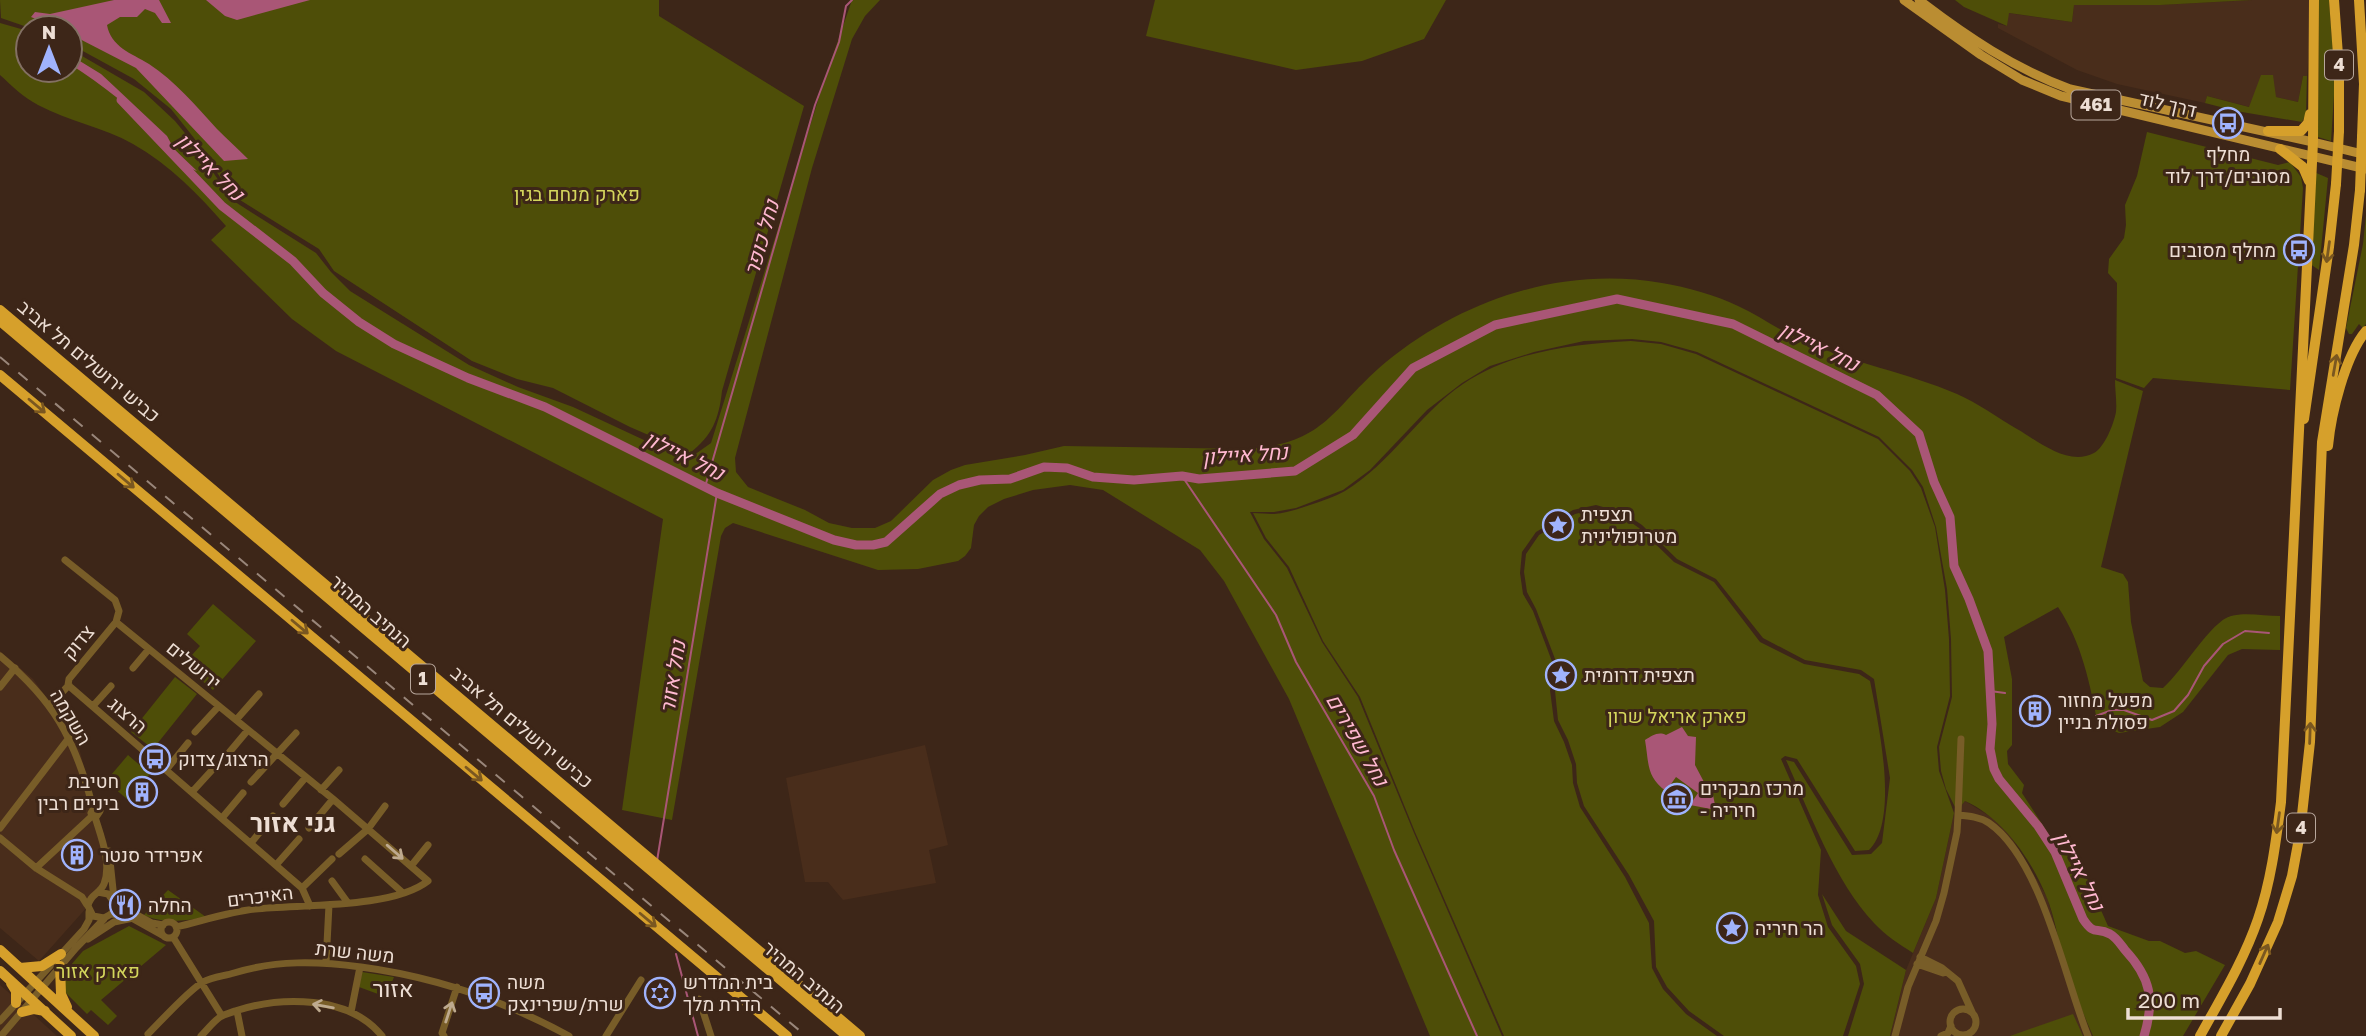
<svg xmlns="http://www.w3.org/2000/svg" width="2366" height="1036" font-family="'Golos Text',Heebo,sans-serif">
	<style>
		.built { fill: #492d1b }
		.green { fill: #4e4e08 }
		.water { fill: #a95676 }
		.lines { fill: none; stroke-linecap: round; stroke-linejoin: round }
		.stream { stroke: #a95676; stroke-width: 2 }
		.river { stroke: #a95676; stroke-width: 9 }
		.minor { stroke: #785d28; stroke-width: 7 }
		.major { stroke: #ba8d32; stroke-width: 9 }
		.highway { stroke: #d6a02b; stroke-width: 10 }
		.rail { stroke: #99867a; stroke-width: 2; stroke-dasharray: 12 12; stroke-linecap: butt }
		.highway-bridge { stroke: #d6a02b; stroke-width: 10 }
		.oneway { stroke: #7a5720 }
		.oneway2 { stroke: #beaa8f }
		.labels { text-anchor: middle; stroke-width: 6; stroke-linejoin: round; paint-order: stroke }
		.shield { fill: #3d2618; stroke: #b8a79c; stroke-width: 2 }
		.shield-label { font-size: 18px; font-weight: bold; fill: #edded4 }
		.street-label { font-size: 19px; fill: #edded4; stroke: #3d2618 }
		.poi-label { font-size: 19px; fill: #edded4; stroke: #3d2618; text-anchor: start }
		.park-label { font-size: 19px; fill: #d4d65c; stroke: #3d2618 }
		.water-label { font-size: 21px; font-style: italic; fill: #ffb8d0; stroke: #3d2618 }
		.quarter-label { font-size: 23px; fill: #edded4; stroke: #3d2618 }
		.district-label { font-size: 26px; font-weight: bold; fill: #edded4; stroke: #3d2618 }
	</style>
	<rect width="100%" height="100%" fill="#3d2618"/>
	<path class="built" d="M2252 0H2313L2307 76H2303L2298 102 2276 97 2250 107 2207 96 2205 103 2117 84 2077 70 1998 28V24L2007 26 2008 13 2072 22 2074 5H2159Z
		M0 651 33 679 77 740 113 878 39 961 0 928Z
		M925 745 948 845 929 850 936 883 843 900 828 882H805L786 778Z
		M1965 801 1996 820 2010 835 2047 897 2060 944 2084 1016 2093 1036H1890L1906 970 1936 898 1954 813Z
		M0 985 14 997 57 1036H0Z"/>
	<path class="green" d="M0 0H659V16L804 106 722 391C719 419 712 436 690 453L630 427 553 388 517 379 472 361 334 271 319 249 232 195 194 138 171 109 134 79 70 44V28H30L1 18Z
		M852 0H880L865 16 852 39 812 168 735 458 736 472 748 487 805 510 829 523 852 528H875L891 521 933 480 951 470 965 465 1025 455 1064 446 1248 449C1328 443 1332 407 1386 362 1464 299 1562 266 1662 283 1687 287 1715 295 1738 306 1760 316 1780 331 1803 341 1853 363 1908 373 1957 394 1978 403 1998 418 2017 429 2038 441 2068 467 2094 453 2105 447 2114 423 2116 412 2117 402 2115 390 2115 380L2143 391 2101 567 2123 574 2128 582 2131 622 2143 681 2150 687 2163 688C2182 672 2211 621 2231 616 2245 612 2265 616 2280 616V650L2242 649 2228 655 2183 712 2160 727 2119 733 2098 725C2090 684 2082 643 2058 607L2004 637 2012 679V745L2007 751 2008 764 2024 785 2022 793 2061 853 2073 847 2108 926 2149 941H2160L2185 953 2196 951 2225 965 2183 1036H2093C2080 1007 2068 975 2060 945 2056 929 2053 913 2047 898 2032 860 2002 817 1965 801L1957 811 1946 789 1941 771 1939 747 1952 697 1951 639 1947 589 1936 527 1923 487 1912 470 1879 437 1697 352 1661 342 1632 339 1584 341 1534 352 1490 366 1462 383 1427 410 1370 470 1343 490 1296 508 1274 512H1250L1264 539 1287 568 1322 642 1358 697 1414 833 1502 1036H1430L1289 699 1224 581 1200 550 1103 490 1070 485 1033 490 1004 499 988 507 979 516 974 525 971 548 965 556 958 561 918 569 878 570 733 523 725 528 721 536 672 820 622 810 663 519 336 351 292 319 211 240 226 226C199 195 170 165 133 144 103 127 68 121 38 105 23 97 12 86 0 75V23L28 31V70H70V49L144 92 175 121 193 143 232 200 316 253 331 272 350 291 469 365 518 387 573 407 687 460 711 443 825 78Z
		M1155 0H1446L1424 39 1362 61 1296 70 1146 36Z
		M1955 0H2252L2160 5H2074L2072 22 2009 13 2007 26 1964 7Z
		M2319 0H2329L2335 80 2331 141 2318 137Z
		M2261 75H2273L2276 97 2298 102 2303 76H2307L2306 114 2302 122 2236 111 2205 103 2207 96 2249 107Z
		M2147 132 2278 165 2290 162 2301 177 2303 188 2290 390 2153 378 2144 388 2116 378 2117 283 2108 273 2109 259 2124 238 2126 225 2125 205 2137 176Z
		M2314 172 2328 178 2319 270 2310 264Z
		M2366 215V324L2363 328 2359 324 2352 334H2349L2346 328 2363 244Z
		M1631 341 1661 344 1696 354 1878 439 1910 471 1921 488 1935 527 1945 590 1949 639 1950 696 1937 747 1939 771 1954 813 1936 898 1913 953C1899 944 1885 935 1874 923 1835 882 1809 811 1786 760L1794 762 1852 855 1871 854 1882 843 1890 778 1874 679 1861 670 1805 660 1763 638 1716 579 1677 559 1642 525 1624 513 1596 505 1573 510 1536 532 1522 552 1520 573 1523 594 1533 611 1556 672 1550 690 1554 721 1564 742 1572 765 1573 783 1580 807 1625 877 1649 923 1652 968 1663 989 1686 1014 1717 1036H1504L1415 832 1360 697 1323 641 1289 567 1266 538 1253 513C1260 513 1267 514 1274 514 1286 513 1299 509 1310 505 1322 501 1334 497 1345 491 1391 463 1419 414 1463 384 1512 351 1575 344 1631 341Z
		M1596 509 1622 516 1639 528 1674 562 1714 582 1760 642 1804 664 1859 674 1870 681C1878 721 1900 820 1869 850L1855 851 1797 759 1785 756 1781 759 1821 850 1818 895 1828 927 1856 966 1860 984 1843 1036H1724L1689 1011 1667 987 1656 967 1654 921 1629 875 1584 806 1577 783 1576 764 1568 740 1558 720 1555 691 1560 672 1536 609 1527 592 1524 572 1526 554 1539 535 1575 514Z
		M213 604 256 641 213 690 183 665 200 646 187 634Z
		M175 677 197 694 153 749 131 732Z
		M128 755 150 774 128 800 106 781Z
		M168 890 206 917C186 921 162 924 144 915Z
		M1822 894 1846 931 1906 970 1890 1036H1848L1864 984 1860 964 1832 925Z
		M129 926 166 945 101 1000 117 1016 108 1025 91 1010 87 1014 63 990 64 973 83 951Z
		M362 972 394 977 386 997 359 987Z
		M2073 1014 2083 1036H2010Z"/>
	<path class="water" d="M114 0H159L171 23H162L155 13 145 9 137 17H120L107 25C111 47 131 53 149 64 175 81 196 106 217 129 227 139 238 149 248 159L224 161 136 68 70 34V28H58L31 17 35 12 50 14Z
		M206 0H310L237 20 225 16Z
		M70 55 101 74 116 88 167 136 174 149 197 171C180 165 173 149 161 137 134 109 102 85 70 64Z
		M1682 727 1688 736 1696 737 1695 765 1704 782 1711 785 1716 810 1690 805 1698 793 1676 777 1666 791C1646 777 1649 763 1645 740 1652 736 1658 731 1666 735Z"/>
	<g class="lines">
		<path class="stream" d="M1182 476 1276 615 1296 662 1374 796 1394 850 1477 1036
			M705 487 815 105 839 42 846 6 852 0
			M1990 691 2005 693
			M2096 716 2112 710H2124L2152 720 2174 711 2188 695 2204 666 2223 644 2245 631 2269 633
			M657 861 717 493
			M676 954 698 1036"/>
		<path class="river" d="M121 100 222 206 293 261 323 293 359 322 394 344 468 378 545 407 717 493 834 540 856 545H873L886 542 940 494 959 485 980 480 1010 479 1044 467 1067 468 1093 477 1134 480 1182 476 1199 479 1295 471 1353 435 1413 368 1495 325 1617 299 1733 324 1877 395 1919 434 1934 482 1950 517 1954 566 1969 599 1988 651 1992 724 1990 749 1994 769 1999 779 2038 826 2055 852 2083 919C2095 937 2096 926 2110 934 2116 937 2121 945 2125 950 2151 978 2155 1000 2144 1036"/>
		<path class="minor" d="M65 560 115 600 119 611 116 622 69 679 68 685 302 888 310 906
			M116 622 333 799 428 881C392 909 301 904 255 909 228 912 202 921 176 927
			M0 656C53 700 74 737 92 804L100 811 96 817 91 813 94 808
			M133 668 149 649
			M0 687 15 668
			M49 706 69 685
			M93 706 111 686
			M236 720 259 694
			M195 732 219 706
			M227 755 248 730
			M166 770 188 743
			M251 782 296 733
			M321 790 339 770
			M192 792 213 769
			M283 804 306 777
			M1958 815 1961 739
			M95 817C101 837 112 863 104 884 100 894 90 894 88 906L93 916 104 918 113 913 115 903 108 894 98 892
			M222 818 243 793
			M0 828 69 738
			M309 828 333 799
			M0 838 36 868 82 897 87 905
			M251 843 273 816
			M109 851 114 899
			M339 854 368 829 385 806
			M365 859 403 893
			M276 865 299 839
			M411 866 428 845
			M36 868 92 816
			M332 881 348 903
			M302 888 332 859
			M115 903 152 923 163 925
			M111 914 128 916 162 935
			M161 930a8 8 0 1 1 16 0a8 8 0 1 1-16 0Z
			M173 937 222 1016
			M88 939 114 922 133 918
			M1920 957 1942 968 1958 981 1972 1012
			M326 963 329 905
			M1917 964 1943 973
			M699 999 711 1036
			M1950 1022a13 13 0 1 1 26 0a13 13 0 1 1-26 0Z
			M237 1011 242 1036
			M351 1012 360 967
			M0 1021 84 929 89 920V912
			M148 1034C161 1021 189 990 203 982 212 977 224 976 234 973 277 960 317 961 361 967 436 977 503 1000 569 1036
			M1 1036 76 948 104 919
			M201 1036C207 1030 213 1022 220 1017 225 1014 231 1013 235 1011 281 996 349 995 382 1036
			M444 1036 442 1033 457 987
			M606 1036 641 980
			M1895 1036 1908 987 1936 921 1944 893 1957 832 1958 815C1969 816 1980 817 1989 823 2042 860 2064 977 2088 1036
			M1941 1036 1948 1033 1951 1026"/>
		<path class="major" d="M1904 0 1981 55 2022 80 2061 96 2366 169
			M1919 0C1966 36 2015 69 2070 89L2313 142 2366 155"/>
		<path class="highway" d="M2334 0 2339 69V131
			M2359 0 2364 84 2362 137
			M2268 131H2301L2308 123 2310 114
			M2280 149 2303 167 2309 181
			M0 310 860 1036
			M0 321 847 1036
			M0 375 787 1036
			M2304 419 2329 247 2336 184
			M2328 446C2331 414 2345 356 2366 331
			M0 950 94 1036
			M60 966 61 994 67 1007
			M20 968 42 966 61 954
			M0 971 71 1036
			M11 983 16 991V1003
			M22 1012 34 1009 45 1011
			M2200 1036C2221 998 2244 960 2258 919 2271 882 2276 841 2281 802L2313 142 2314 0
			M2221 1036 2250 984 2278 922 2292 876 2300 833 2310 742 2322 442 2354 245 2360 190"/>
		<path class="rail" d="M0 357 806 1036"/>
		<path class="highway-bridge" d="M2336 184 2339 131
			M2360 190 2362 137"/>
	</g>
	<defs><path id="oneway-shaft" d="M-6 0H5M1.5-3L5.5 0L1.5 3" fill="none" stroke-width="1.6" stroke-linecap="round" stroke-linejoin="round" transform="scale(1.75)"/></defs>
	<g class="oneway">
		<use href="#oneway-shaft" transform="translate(2328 252) rotate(98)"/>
		<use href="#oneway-shaft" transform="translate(2335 365) rotate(-80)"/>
		<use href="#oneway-shaft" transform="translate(37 406) rotate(40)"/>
		<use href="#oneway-shaft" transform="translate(126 481) rotate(40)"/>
		<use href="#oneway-shaft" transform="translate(300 627) rotate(40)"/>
		<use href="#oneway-shaft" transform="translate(2310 733) rotate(-88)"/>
		<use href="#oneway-shaft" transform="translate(474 774) rotate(40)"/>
		<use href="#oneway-shaft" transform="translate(2278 823) rotate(98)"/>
		<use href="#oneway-shaft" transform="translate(648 920) rotate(40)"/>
		<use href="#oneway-shaft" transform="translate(2264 954) rotate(-66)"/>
	</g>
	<g class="oneway2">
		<use href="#oneway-shaft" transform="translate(395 852) rotate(41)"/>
		<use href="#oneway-shaft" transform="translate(323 1006) rotate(-170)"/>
		<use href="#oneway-shaft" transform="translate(449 1012) rotate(-72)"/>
	</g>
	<defs>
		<g id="bus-ring" transform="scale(1.575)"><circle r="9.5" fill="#3d2618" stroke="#a0b3fd" stroke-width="1.5"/><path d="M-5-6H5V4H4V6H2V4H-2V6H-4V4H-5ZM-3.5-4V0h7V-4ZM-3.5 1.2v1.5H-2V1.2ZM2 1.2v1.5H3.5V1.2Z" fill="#a0b3fd"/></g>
		<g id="sight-ring" transform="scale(1.575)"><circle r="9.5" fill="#3d2618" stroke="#a0b3fd" stroke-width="1.5"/><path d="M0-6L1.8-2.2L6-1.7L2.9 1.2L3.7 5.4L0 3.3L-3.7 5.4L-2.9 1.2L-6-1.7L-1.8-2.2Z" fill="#a0b3fd"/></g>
		<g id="building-ring" transform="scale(1.575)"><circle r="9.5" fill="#3d2618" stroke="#a0b3fd" stroke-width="1.5"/><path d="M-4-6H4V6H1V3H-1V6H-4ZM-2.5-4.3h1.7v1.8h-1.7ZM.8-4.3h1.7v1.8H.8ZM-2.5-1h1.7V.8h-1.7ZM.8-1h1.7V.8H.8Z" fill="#a0b3fd"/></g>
		<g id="museum-ring" transform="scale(1.575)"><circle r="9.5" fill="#3d2618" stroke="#a0b3fd" stroke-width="1.5"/><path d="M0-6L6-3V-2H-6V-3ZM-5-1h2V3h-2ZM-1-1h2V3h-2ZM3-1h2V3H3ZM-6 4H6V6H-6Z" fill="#a0b3fd"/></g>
		<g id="restaurant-ring" transform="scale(1.575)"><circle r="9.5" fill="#3d2618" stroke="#a0b3fd" stroke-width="1.5"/><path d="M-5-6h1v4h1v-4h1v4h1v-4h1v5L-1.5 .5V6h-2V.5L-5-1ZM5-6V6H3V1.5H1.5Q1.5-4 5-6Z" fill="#a0b3fd"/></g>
		<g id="synagogue-ring" transform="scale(1.575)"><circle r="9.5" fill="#3d2618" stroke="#a0b3fd" stroke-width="1.5"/><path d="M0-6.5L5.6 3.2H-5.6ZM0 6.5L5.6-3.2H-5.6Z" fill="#a0b3fd"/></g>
	</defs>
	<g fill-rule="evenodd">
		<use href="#bus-ring" x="2228" y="123"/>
		<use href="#bus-ring" x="2299" y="250"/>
		<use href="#sight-ring" x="1558" y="525"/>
		<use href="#sight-ring" x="1561" y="675"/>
		<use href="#building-ring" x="2035" y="711"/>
		<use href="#bus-ring" x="155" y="759"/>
		<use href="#building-ring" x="142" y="792"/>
		<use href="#museum-ring" x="1677" y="799"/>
		<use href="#building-ring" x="77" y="855"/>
		<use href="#restaurant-ring" x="125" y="905"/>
		<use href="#sight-ring" x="1732" y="928"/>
		<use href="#bus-ring" x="484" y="993"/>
		<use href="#synagogue-ring" x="660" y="993"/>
	</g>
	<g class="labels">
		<g class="shield">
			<rect x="2325" y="50.5" width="28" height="29" rx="5"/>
			<rect x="2071.5" y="90.5" width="49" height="29" rx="5"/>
			<rect x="411" y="664.5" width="24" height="29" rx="5"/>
			<rect x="2287" y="813.5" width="28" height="29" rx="5"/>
		</g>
		<g class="shield-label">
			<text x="2339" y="71">4</text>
			<text x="2096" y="111">461</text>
			<text x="423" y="685">1</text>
			<text x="2301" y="834">4</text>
		</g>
		<g class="street-label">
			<text transform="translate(2168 104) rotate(13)" y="7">דרך לוד</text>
			<text transform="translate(89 361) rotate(40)" y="7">כביש ירושלים תל אביב</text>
			<text transform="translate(371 611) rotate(41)" y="7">הנתיב המהיר</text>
			<text transform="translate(78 642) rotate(-50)" y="7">צדוק</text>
			<text transform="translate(194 665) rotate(39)" y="7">ירושלים</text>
			<text transform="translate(128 715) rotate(41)" y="7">הרצוג</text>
			<text transform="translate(71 717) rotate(60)" y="7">השקמה</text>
			<text transform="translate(522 727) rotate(40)" y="7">כביש ירושלים תל אביב</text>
			<text transform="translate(260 896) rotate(-7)" y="7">האיכרים</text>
			<text transform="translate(355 952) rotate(6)" y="7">משה שרת</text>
			<text transform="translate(804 977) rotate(40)" y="7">הנתיב המהיר</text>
		</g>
		<g class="poi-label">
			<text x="2228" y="161" text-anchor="middle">מחלף<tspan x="2228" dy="22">מסובים/דרך לוד</tspan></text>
			<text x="2276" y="257" text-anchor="end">מחלף מסובים</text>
			<text x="1581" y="521">תצפית<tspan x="1581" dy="22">מטרופולינית</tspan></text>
			<text x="1584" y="682">תצפית דרומית</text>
			<text x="2058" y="707">מפעל מחזור<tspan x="2058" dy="22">פסולת בניין</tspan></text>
			<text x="178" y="766">הרצוג/צדוק</text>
			<text x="119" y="788" text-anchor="end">חטיבת<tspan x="119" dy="22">ביניים רבין</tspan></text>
			<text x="1700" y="795">מרכז מבקרים<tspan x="1700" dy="22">- חיריה</tspan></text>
			<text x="100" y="862">אפרידר סנטר</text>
			<text x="148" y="912">החלה</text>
			<text x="1755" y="935">הר חיריה</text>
			<text x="507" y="989">משה<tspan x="507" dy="22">שרת/שפרינצק</tspan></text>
			<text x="683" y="989">בית המדרש<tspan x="683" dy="22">הדרת מלך</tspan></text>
		</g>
		<g class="park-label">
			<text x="577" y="201">פארק מנחם בגין</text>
			<text x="1677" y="723">פארק אריאל שרון</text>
			<text x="98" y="978">פארק אזור</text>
		</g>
		<g class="water-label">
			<text transform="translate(210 167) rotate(45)" y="7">נחל איילון</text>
			<text transform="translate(762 238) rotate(-74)" y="7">נחל כופר</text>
			<text transform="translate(1819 347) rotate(26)" y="7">נחל איילון</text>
			<text transform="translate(1245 455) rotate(-4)" y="7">נחל איילון</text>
			<text transform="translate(684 456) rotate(26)" y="7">נחל איילון</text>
			<text transform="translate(673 677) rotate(-81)" y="7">נחל אזור</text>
			<text transform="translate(1357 740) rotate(60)" y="7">נחל שפירים</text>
			<text transform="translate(2079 871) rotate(63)" y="7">נחל איילון</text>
		</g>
		<g class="quarter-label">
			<text x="393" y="997">אזור</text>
		</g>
		<g class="district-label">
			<text x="293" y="832">גני אזור</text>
		</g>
	</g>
	<g transform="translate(49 49)"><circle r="33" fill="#3d2618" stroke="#837063" stroke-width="2"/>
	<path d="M0-5L12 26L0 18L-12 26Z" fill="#a0b3fd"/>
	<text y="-10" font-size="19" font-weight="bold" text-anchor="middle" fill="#edded4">N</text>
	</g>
	<path d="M2128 1008v10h152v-10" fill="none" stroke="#edded4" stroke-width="3.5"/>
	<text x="2138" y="1008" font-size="21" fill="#edded4" stroke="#3d2618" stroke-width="5" paint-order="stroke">200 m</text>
</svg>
